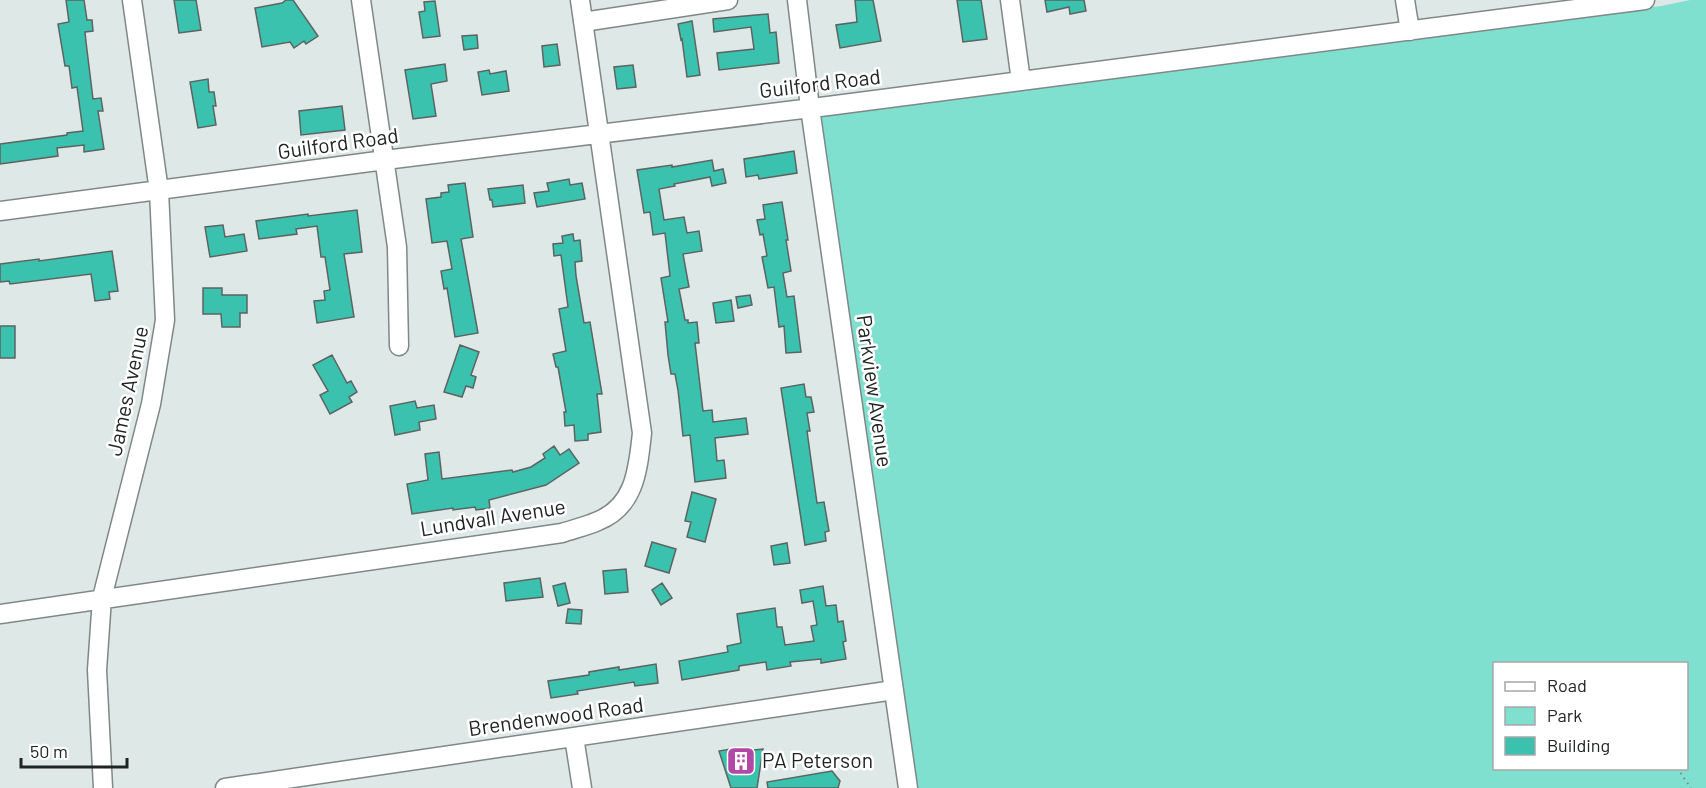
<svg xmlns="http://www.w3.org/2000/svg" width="1706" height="788" font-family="Barlow,sans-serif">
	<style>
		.green { fill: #80e0cf; fill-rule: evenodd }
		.building { fill: #3bc2ae; stroke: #5b6462; stroke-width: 1.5 }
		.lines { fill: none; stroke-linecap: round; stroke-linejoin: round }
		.minor-casing { stroke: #7f8886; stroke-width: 21 }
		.path { stroke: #808786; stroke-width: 2; stroke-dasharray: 1.5 4.5; stroke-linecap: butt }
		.minor { stroke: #fff; stroke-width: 18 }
		.labels { text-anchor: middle; stroke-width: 5; stroke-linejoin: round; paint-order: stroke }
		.street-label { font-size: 21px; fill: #202423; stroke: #fff }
		.poi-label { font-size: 21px; fill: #202423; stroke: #fff; text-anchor: start }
	</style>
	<rect width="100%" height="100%" fill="#dee8e6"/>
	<path class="green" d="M1690 0H1706V788H917L908 721 812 127 815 117 1661 6ZM1494 664H1686V768H1494Z"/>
	<path class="building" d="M66 0H84L87 20H92L93 31 85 32 86 42 93 99 101 98 103 111H98L104 149 84 152V145L57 148 58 156 0 164V144L67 135V133L83 131 77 87 72 88 69 66H65L58 24 69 22Z
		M174 0H196L201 30 179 33Z
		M286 0H293L318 36 306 44 304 41 294 48 290 42 262 47 255 8 282 3Z
		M855 0H873L881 41 840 48 836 25 857 22Z
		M957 0H981L987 39 963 42Z
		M1045 0H1084L1086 11 1070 14 1069 7 1047 12Z
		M435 1 440 36 423 38 419 12 425 11 424 2Z
		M768 14 770 33 776 32 779 63 719 70 717 53 754 49 751 27 714 32 713 19Z
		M692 21 700 75 687 77 682 39 681 40 678 24Z
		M477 35 478 48 464 50 462 36Z
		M557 44 560 65 544 67 542 46Z
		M445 64 447 81 431 84 436 116 413 119 405 70Z
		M633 65 636 87 617 89 614 67Z
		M489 70 490 74 506 71 509 91 482 95 478 72Z
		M208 79 209 92H214L216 106H213L216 125 198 128 190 82Z
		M342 106 345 130 301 135 299 111Z
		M794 151 797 173 759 179 758 175 746 177 744 159Z
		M712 160 714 171 723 169 726 183 712 186 710 177 674 184 675 186 659 189 664 220 684 217 687 233 699 231 702 251 683 254 689 287 679 289 685 320H688V323L697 322 699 343H695L703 411 712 410 713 422 746 418 748 434 715 438 717 461 724 460 726 478 695 482 690 435 683 436 678 390 675 374H671L668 355 665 322H668L661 278 670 276 665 233 653 235 650 212 644 213 637 170 672 165V167Z
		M569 179 570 185 582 183 585 199 537 207 534 193 549 191 547 183Z
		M465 183 473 237 461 239 478 333 455 337 447 288 444 289 441 271 452 269 447 241 432 243 426 199 441 197V193L449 192 448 185Z
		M523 185 525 203 493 207 492 200H490L488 189Z
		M782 202 788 240H786L791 271 783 273 787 297 794 296 801 352 786 353 784 326 779 327 774 287 768 288 762 257 767 256 763 234 760 235 757 220 765 219 763 205Z
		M357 210 362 252 344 254 354 317 317 323 314 301 325 300 324 291 330 290 325 257H321L317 226 296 229 297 234 259 239 256 221 308 214V216Z
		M223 225 225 237 244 234 247 251 210 257 205 227Z
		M573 234 574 241 580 240 582 261 575 262 576 276 584 323 590 322 602 394H597L601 432 588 434V440L575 441 574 425 565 426 564 412H566L558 367H556L553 354 566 351 559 309 568 307 561 255 554 256 553 244 563 243 562 236Z
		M112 251 118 291 109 292 110 299 95 301 91 274 10 284 9 281 0 282V264L39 259V261Z
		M203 288H222V295H247V313H240V327H222L221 314H203Z
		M750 295 752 305 738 308 736 297Z
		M731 300 734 321 716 323 713 303Z
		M0 326H15V358H0Z
		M460 345 479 352 471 375 476 377 473 388 466 386 462 397 444 392Z
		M332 355 347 383 351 381 357 392 349 397 352 402 330 414 320 395 328 391 313 365Z
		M804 384 806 397H811L814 412 807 413 810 431H807L817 503 824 502 829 531 825 532 826 541 805 545 781 388Z
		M415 401 417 408 434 405 436 419 419 422 420 430 395 435 390 406Z
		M554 446 560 455 569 449 579 463 546 485 489 500 490 508 476 510 475 507 453 510V508L412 514 407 484 428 480 425 454 439 452 442 479 512 470 513 472 531 467 545 458 543 454Z
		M692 492 716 499 705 542 687 537 691 522 685 521Z
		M652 542 676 549 669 573 645 566Z
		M787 543 790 563 774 565 771 546Z
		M626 569 628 592 605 594 603 571Z
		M540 578 543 597 506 601 504 583Z
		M565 583 570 603 558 606 553 586Z
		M662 583 672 598 661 605 652 590Z
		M823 586 826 606 836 605 838 622 843 621 846 641 843 642 846 659 821 663V659L790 662 791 666 767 670 766 662 739 666V670L682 680 679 661 728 652 727 646 741 643 737 614 775 608 777 627H782L785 645 814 641 811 626 817 625 813 601 802 603 800 590Z
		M568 609 582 610 581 624 566 623Z
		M656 664 658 683 635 686 634 682 577 691 578 694 551 698 548 681 589 675V672L619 667V670Z
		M731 749 744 751 763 749 757 788H731L719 751Z
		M832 771 840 781 838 788H768L767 782Z"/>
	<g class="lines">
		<g class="minor-casing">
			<path id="minor" d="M361 0 397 247 399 346
				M797 0 810 108 908 788
				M1010 0 1021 81
				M1405 0 1410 31
				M583 22 728 0
				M0 211 385 160 828 106 1645 0
				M0 614 562 533C574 529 587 526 598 521 636 506 638 467 642 433L580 0
				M574 737 582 788
				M103 788 97 670 102 598 151 404 165 320 159 191 132 0
				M225 788 894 690"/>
		</g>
		<path class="path" d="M1677 768 1691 788"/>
		<use href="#minor" class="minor"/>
	</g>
	<defs>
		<g id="building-square" transform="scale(1.5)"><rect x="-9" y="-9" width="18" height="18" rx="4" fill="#b247a8" stroke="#fff"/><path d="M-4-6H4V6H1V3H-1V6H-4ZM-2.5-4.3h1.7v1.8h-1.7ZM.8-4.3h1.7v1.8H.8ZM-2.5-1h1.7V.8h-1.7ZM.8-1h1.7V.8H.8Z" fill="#fff"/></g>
	</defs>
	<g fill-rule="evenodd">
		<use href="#building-square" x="741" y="761"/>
	</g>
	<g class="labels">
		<g class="street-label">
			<text transform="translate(820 84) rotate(-7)" y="7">Guilford Road</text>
			<text transform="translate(338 144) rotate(-8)" y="7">Guilford Road</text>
			<text transform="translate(128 391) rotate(-78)" y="7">James Avenue</text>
			<text transform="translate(874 391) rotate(82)" y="7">Parkview Avenue</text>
			<text transform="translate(493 518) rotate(-9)" y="7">Lundvall Avenue</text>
			<text transform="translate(556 717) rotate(-8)" y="7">Brendenwood Road</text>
		</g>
		<g class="poi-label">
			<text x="762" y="768">PA Peterson</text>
		</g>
	</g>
	<rect x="1493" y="662" width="195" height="108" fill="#ffffff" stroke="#a6a7a7" stroke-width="1.5"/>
	<rect x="1505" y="682" width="30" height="9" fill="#ffffff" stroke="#a6a7a7" stroke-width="1.5"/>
	<text x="1547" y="692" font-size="18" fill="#202423">Road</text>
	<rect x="1505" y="707" width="30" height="18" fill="#80e0cf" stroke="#a6a7a7" stroke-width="1.5"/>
	<text x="1547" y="722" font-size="18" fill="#202423">Park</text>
	<rect x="1505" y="737" width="30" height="18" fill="#3bc2ae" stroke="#a6a7a7" stroke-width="1.5"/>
	<text x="1547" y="752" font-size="18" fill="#202423">Building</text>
	<path d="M21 758v9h106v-9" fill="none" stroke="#202423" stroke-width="3"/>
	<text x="30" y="758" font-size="18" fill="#202423" stroke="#ffffff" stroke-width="4.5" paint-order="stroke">50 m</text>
</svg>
